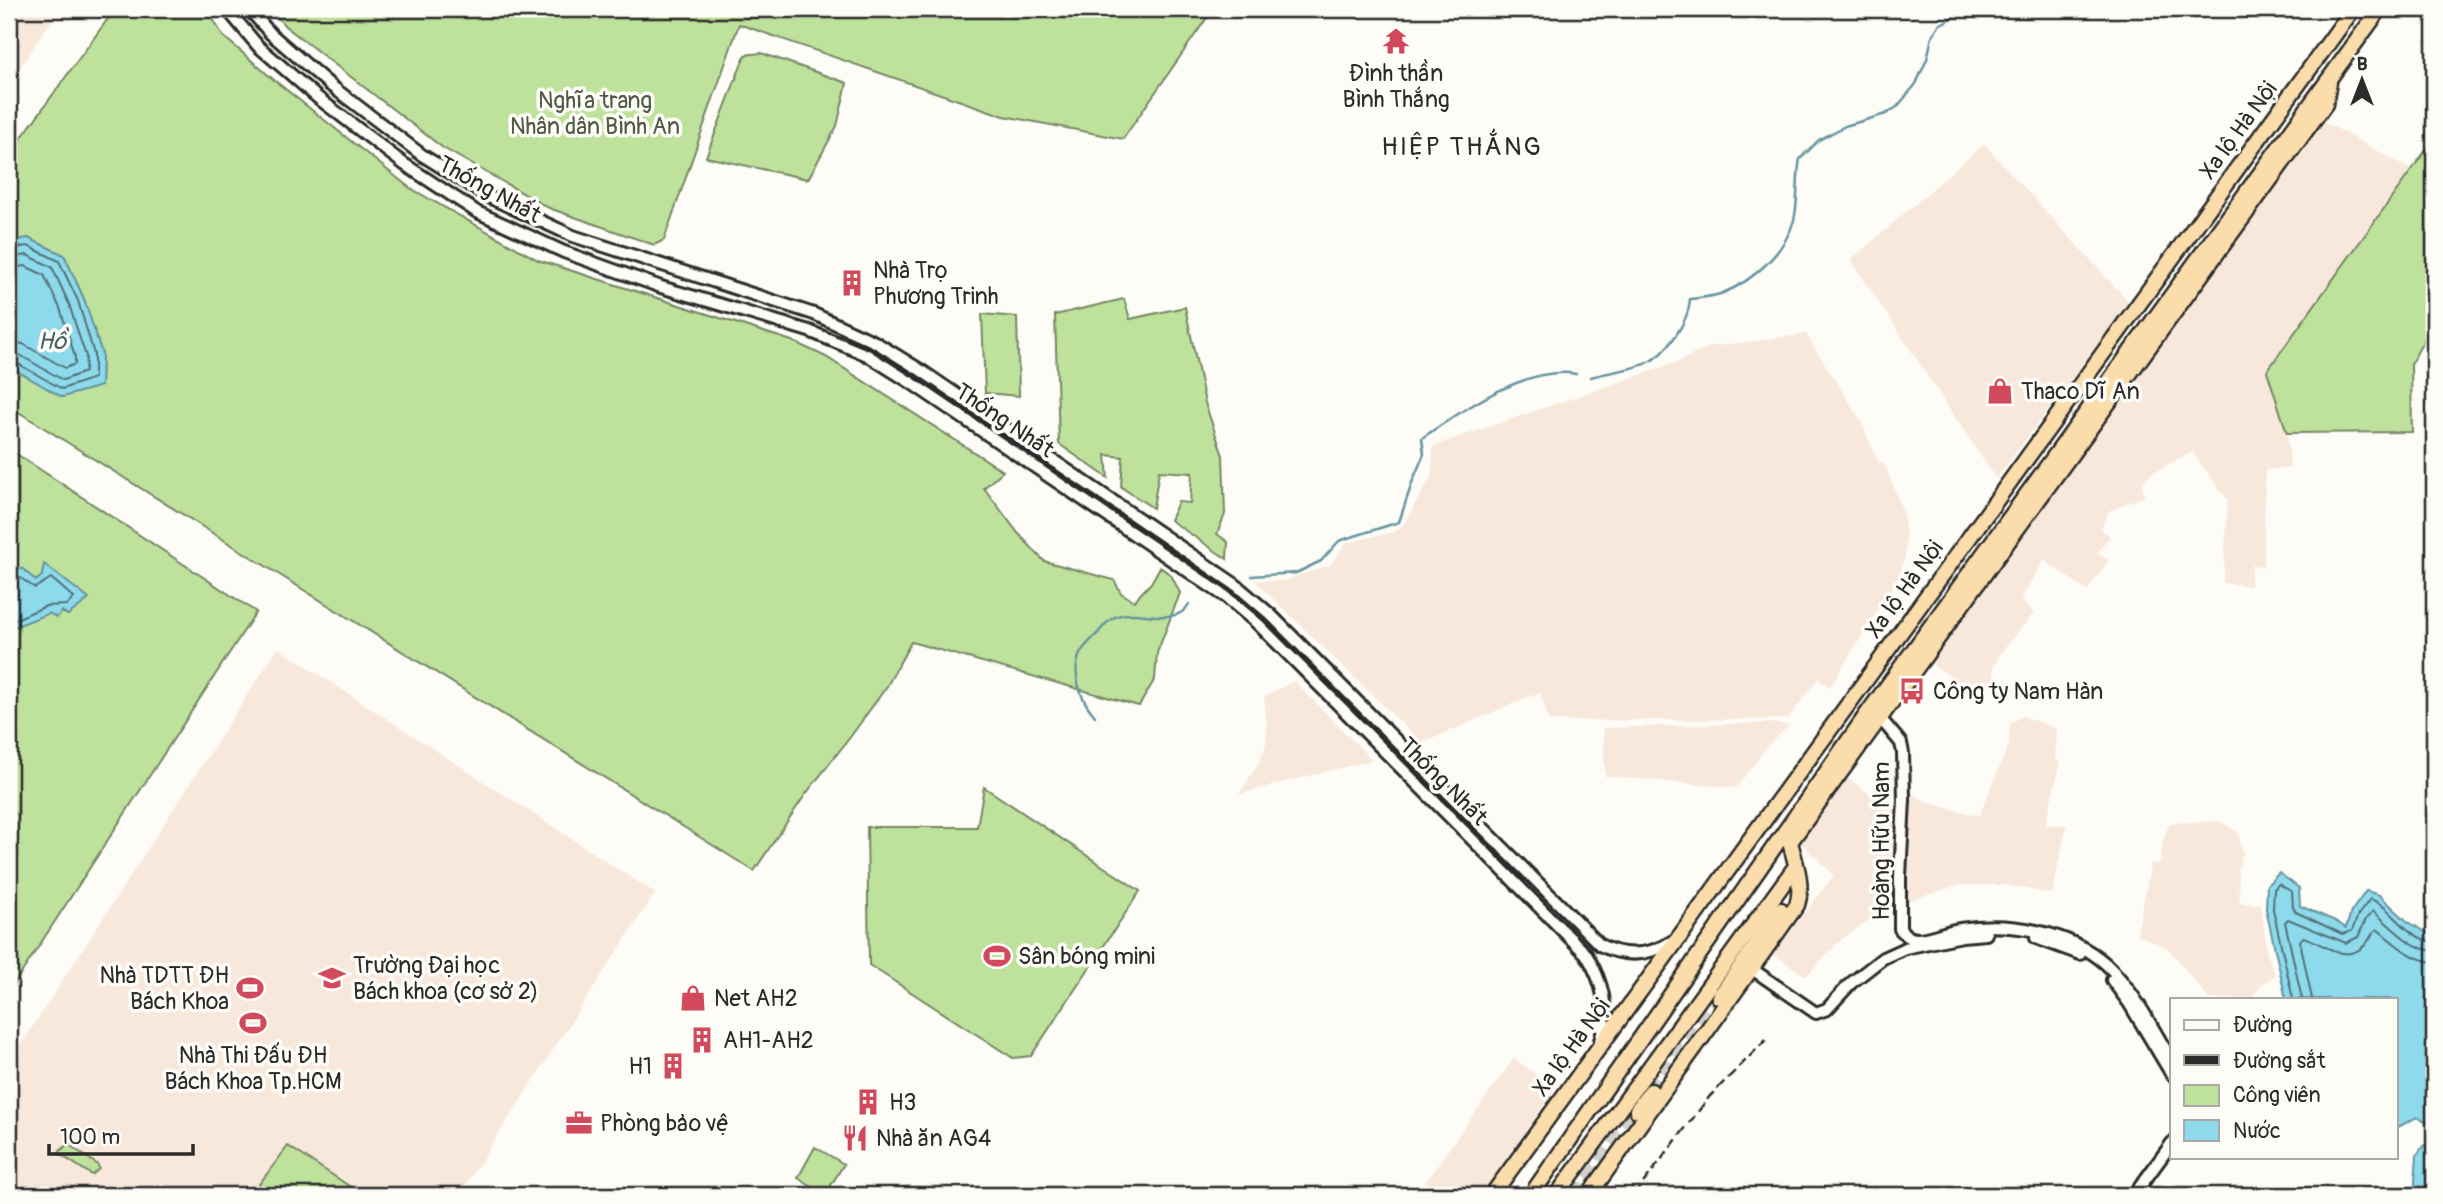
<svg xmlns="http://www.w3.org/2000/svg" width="2443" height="1204" font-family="Pangolin,sans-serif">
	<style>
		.built { fill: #f7e8db }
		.green { fill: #bee29c; stroke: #748664; stroke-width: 2 }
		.water { fill: #8ddaec; stroke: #66949f; stroke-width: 2 }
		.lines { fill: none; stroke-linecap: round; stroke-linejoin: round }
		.shore { stroke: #527178; stroke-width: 2 }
		.stream { stroke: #66949f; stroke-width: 2.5 }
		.highway-tunnel { stroke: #d3d2ce; stroke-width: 14; stroke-dasharray: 14 7; stroke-linecap: butt }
		.secondary-casing { stroke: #2b2b2b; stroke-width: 16 }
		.highway-casing { stroke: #2b2b2b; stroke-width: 19 }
		.secondary { stroke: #fdfcf7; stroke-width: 10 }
		.highway { stroke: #faddab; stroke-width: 14 }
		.rail { stroke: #2b2b2b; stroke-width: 2.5; stroke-dasharray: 10 5; stroke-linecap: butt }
		.labels { text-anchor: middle; stroke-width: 7; stroke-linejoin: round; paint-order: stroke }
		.poi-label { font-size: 23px; fill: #2b2b2b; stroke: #fdfcf7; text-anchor: start }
		.park-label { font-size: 23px; fill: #505947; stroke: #fdfcf7 }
		.street-label { font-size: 23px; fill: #2b2b2b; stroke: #fdfcf7 }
		.water-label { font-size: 24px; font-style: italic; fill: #486065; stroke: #fdfcf7 }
		.quarter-label { font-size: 26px; letter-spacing: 2px; fill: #2b2b2b; stroke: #fdfcf7 }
	</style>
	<rect width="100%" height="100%" fill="#fdfcf7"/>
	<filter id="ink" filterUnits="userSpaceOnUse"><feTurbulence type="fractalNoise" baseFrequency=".0143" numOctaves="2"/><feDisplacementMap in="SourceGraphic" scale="14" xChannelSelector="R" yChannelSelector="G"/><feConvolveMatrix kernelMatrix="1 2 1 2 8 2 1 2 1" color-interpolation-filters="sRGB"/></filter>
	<g filter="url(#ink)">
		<path class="built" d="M9 9H59L9 83Z
			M2323 121 2412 170 2267 371 2287 433 2290 468 2265 470 2264 567 2252 565 2250 586 2223 583 2228 500 2192 452 2152 473 2142 483 2144 496 2109 511 2101 529 2110 536 2097 553 2109 560 2087 591 2044 560 2021 599 2034 613 2000 654 1993 668 1996 688 1964 686 1926 660Z
			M1984 144 2129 302 1996 479 1851 260Z
			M1806 334 1861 421 1877 460 1885 465 1902 509 1906 536 1905 557 1899 576 1830 687 1818 679 1788 719 1549 721 1540 692 1422 743 1254 580 1282 581 1330 565 1346 543 1394 532 1403 525 1432 476 1433 446 1678 362 1709 347Z
			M278 648 655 893 459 1195H9V1063Z
			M1294 681 1372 760 1239 794 1260 761 1266 745 1267 725 1264 697Z
			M2022 716 2057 729 2055 759 2061 762 2045 825H2067L2052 894 2006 885H1960L1886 907 1840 941 1806 976 1773 954 1834 875 1797 839 1843 778 1852 781 1886 806 1895 808 1901 787 1929 803 1979 816 2009 745 2010 724Z
			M1769 723 1790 725 1769 744 1736 788 1605 776 1603 728Z
			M2219 821 2238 832 2243 853 2238 868 2240 903 2261 904 2267 953 2275 975 2261 985 2252 999H2209L2169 949 2137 934 2151 863 2160 864 2163 840 2170 823Z
			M1514 1058 1555 1089 1481 1195H1416Z"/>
		<path class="green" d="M115 9H207L223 36 274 80 410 188 538 260 792 341 826 357 1003 471 984 488 1018 533 1044 561 1114 580 1121 593 1134 601 1151 583 1160 567 1171 575 1180 593 1157 653 1155 679 1139 706 911 642 887 686 851 736 805 795 754 871 9 406V366L62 397 101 386 102 355 84 299 64 255 28 238 9 242V155Z
			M270 9H1213L1123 139 1004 116 739 24 664 240 654 245 549 208 443 148 285 26Z
			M761 53 847 83 837 126 808 179 706 157 745 55Z
			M2434 139V333H2428L2411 363 2412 432 2287 433 2267 371Z
			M1124 299 1130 319 1185 307 1205 403 1223 456 1225 514 1217 534 1228 542 1227 559 1170 520 1178 502 1190 503 1192 473 1159 471 1153 508 1121 487 1123 457 1106 455 1108 478 1059 444 1055 315Z
			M982 314 1017 317 1019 396 985 393Z
			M9 449 256 612 9 992V629C25 624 54 606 68 615L75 608 44 565 42 576 35 581 16 568 9 574Z
			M984 787 1140 891 1031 1056 1013 1058 869 965 867 827H977Z
			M68 1144 98 1165 99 1169 92 1175 58 1153Z
			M288 1146 363 1195H251Z
			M815 1147 844 1164 825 1195 798 1178Z"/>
		<path class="water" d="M28 238 64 255 84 299 102 354 101 386 62 397 9 366V242Z
			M44 564 89 599 68 615 62 611 57 618 49 613 9 629V574L16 568 23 569 36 581 42 576Z
			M2279 873 2299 888 2300 906 2335 921 2346 928 2351 912 2366 891 2379 895 2407 921 2434 937V1195H2414L2417 1155 2423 1146 2434 1141 2428 1122 2417 1117 2396 1128V999H2286L2266 909 2267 885Z"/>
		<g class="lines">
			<path class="shore" d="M9 249 28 246 59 261 78 301 94 354V378L62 389 15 362 9 361
				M9 258 27 255 52 267 69 304 81 342 86 356 85 372 63 380 18 354 9 352
				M9 268 25 266 44 275 60 308 75 357V364L65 368 23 344 9 341
				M9 579 19 577 35 588 51 578 74 598 67 605 46 606 9 622
				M2293 999 2273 909 2274 889 2279 884 2292 892 2293 907 2296 912 2342 934 2352 931 2358 915 2370 899C2391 905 2406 939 2434 942
				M2302 999 2285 922 2288 919 2346 943 2358 937 2366 919 2373 911C2391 926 2410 949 2434 951
				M2312 999 2300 941 2303 937C2323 942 2344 965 2364 946 2370 941 2371 933 2377 929 2393 942 2412 961 2434 962"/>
			<path class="stream" d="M1591 377C1609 372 1628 370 1645 364 1666 355 1689 322 1690 299 1701 298 1713 297 1723 293 1753 281 1785 252 1794 220 1799 200 1796 179 1800 159L1819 140 1845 126 1886 114 1897 107 1916 84 1927 59 1932 37 1939 25 1969 9
				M1252 576 1296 573 1321 561 1339 541 1399 522 1413 480 1424 454 1422 438C1462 411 1526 365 1576 374
				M1095 716C1081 700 1071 675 1080 654 1083 647 1092 639 1098 633 1102 628 1107 621 1113 618 1136 605 1175 630 1189 604"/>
			<path class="highway-tunnel" d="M1651 1091 1719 997
				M1575 1195 1637 1110"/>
			<g class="secondary-casing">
				<path id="secondary" d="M227 9 258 46 318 98 404 164 477 212 564 252 661 287 809 331 867 355 913 384 1226 597 1259 625 1586 954C1603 982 1610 1009 1600 1041
					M249 9 271 34 330 85 422 155 489 197 573 236 814 314 875 342 922 371 1236 585 1270 614 1600 945C1625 958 1649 956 1673 941
					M1880 718 1901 743 1903 753 1904 800 1900 876V929C1906 935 1909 939 1918 939 1932 938 1946 931 1960 929 2008 921 2069 931 2106 964 2135 991 2152 1028 2172 1061
					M2036 938 2080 954
					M1752 969 1816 1013 1827 1009 1851 983 1883 958 1905 948 1962 936 1986 934
					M2112 980 2129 1003 2172 1075
					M2134 1195 2172 1143"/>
			</g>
			<g class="highway-casing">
				<path id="highway" d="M1790 842 2325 104 2329 82
					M1719 997 1781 910
					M1637 1110 1651 1091
					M1492 1195 2353 9
					M1531 1195 1870 710 2380 9
					M1557 1195 1796 866
					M1589 1195 1797 905C1804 884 1795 862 1790 842"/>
			</g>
			<use href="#secondary" class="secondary"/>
			<use href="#highway" class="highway"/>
			<path class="rail" d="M1634 1195 1710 1096 1766 1040"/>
		</g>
	</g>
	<defs>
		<g id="temple-bare" transform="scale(2.1)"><path d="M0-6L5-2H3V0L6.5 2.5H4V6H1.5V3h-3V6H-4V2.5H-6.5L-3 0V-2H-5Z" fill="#d1495b" stroke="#fdfcf7" stroke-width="2.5" paint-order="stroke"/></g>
		<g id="building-bare" transform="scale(2.1)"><path d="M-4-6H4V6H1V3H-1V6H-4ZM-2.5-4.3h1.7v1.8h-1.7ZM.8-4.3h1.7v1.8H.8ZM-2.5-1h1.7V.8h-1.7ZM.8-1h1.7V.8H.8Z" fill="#d1495b" stroke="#fdfcf7" stroke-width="2.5" paint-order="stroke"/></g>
		<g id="shop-bare" transform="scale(2.1)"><path d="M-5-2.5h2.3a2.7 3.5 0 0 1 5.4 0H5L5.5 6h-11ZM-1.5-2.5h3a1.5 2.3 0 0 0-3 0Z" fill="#d1495b" stroke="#fdfcf7" stroke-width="2.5" paint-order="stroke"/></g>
		<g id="bus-bare" transform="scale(2.1)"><path d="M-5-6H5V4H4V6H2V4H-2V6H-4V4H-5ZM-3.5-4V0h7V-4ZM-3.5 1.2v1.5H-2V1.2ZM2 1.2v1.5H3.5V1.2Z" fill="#d1495b" stroke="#fdfcf7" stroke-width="2.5" paint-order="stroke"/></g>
		<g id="stadium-bare" transform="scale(2.1)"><path d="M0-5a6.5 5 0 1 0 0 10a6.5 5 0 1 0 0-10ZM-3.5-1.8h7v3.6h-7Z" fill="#d1495b" stroke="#fdfcf7" stroke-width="2.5" paint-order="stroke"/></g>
		<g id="university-bare" transform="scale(2.1)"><path d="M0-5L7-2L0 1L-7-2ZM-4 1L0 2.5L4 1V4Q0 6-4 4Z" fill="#d1495b" stroke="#fdfcf7" stroke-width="2.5" paint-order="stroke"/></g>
		<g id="office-bare" transform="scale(2.1)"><path d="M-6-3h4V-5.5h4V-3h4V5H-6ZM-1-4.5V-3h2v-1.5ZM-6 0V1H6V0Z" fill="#d1495b" stroke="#fdfcf7" stroke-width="2.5" paint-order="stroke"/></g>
		<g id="restaurant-bare" transform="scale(2.1)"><path d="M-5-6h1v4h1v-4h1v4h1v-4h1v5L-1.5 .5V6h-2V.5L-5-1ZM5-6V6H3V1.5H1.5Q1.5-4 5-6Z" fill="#d1495b" stroke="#fdfcf7" stroke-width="2.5" paint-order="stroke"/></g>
	</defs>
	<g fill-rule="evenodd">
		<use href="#temple-bare" x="1396" y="41"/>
		<use href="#building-bare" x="852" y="283"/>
		<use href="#shop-bare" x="2000" y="391"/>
		<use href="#bus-bare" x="1912" y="691"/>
		<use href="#stadium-bare" x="997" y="956"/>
		<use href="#university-bare" x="332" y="978"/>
		<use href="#stadium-bare" x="250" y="988"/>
		<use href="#shop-bare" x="693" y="998"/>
		<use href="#stadium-bare" x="253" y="1023"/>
		<use href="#building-bare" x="702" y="1040"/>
		<use href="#building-bare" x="673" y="1066"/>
		<use href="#building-bare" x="868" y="1102"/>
		<use href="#office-bare" x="579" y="1123"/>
		<use href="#restaurant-bare" x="855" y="1138"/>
	</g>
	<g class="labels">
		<g class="poi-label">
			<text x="1396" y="81" text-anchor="middle">Đình thần<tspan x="1396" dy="26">Bình Thắng</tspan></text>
			<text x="873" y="278">Nhà Trọ<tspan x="873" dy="26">Phương Trinh</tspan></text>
			<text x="2021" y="399">Thaco Dĩ An</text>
			<text x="1933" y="699">Công ty Nam Hàn</text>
			<text x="1018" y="964">Sân bóng mini</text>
			<text x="353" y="973">Trường Đại học<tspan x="353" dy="26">Bách khoa (cơ sở 2)</tspan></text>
			<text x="229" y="983" text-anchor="end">Nhà TDTT ĐH<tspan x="229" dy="26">Bách Khoa</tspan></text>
			<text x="714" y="1006">Net AH2</text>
			<text x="723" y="1048">AH1-AH2</text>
			<text x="253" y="1063" text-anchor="middle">Nhà Thi Đấu ĐH<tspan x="253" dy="26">Bách Khoa Tp.HCM</tspan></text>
			<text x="652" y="1074" text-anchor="end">H1</text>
			<text x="889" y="1110">H3</text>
			<text x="600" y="1131">Phòng bảo vệ</text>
			<text x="876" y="1146">Nhà ăn AG4</text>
		</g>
		<g class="park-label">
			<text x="595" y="108">Nghĩa trang<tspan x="595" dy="26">Nhân dân Bình An</tspan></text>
		</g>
		<g class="street-label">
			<text transform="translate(2238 130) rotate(-54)" y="8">Xa lộ Hà Nội</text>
			<text transform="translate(490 189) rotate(29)" y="8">Thống Nhất</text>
			<text transform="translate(1005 420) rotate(34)" y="8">Thống Nhất</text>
			<text transform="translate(1904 589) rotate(-54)" y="8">Xa lộ Hà Nội</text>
			<text transform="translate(1444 781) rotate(45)" y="8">Thống Nhất</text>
			<text transform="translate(1881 841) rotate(-90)" y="8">Hoàng Hữu Nam</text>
			<text transform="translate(1571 1047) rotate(-54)" y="8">Xa lộ Hà Nội</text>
		</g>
		<g class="water-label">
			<text x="52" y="349">Hồ</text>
		</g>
		<g class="quarter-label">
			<text x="1462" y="155">HIỆP THẮNG</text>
		</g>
	</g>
	<rect width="2443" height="1204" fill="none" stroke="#fdfcf7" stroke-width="35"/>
	<rect x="18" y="18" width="2408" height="1169" fill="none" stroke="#2b2b2b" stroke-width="2.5" filter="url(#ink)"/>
	<rect x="2170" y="998" width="228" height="161" fill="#fdfcf7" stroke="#a9a8a5" stroke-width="2"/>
	<rect x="2184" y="1020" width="35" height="10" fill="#fdfcf7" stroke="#a9a8a5" stroke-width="2"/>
	<text x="2233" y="1032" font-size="21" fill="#2b2b2b">Đường</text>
	<rect x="2184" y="1055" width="35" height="10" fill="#2b2b2b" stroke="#a9a8a5" stroke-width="2"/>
	<text x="2233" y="1068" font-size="21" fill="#2b2b2b">Đường sắt</text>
	<rect x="2184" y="1085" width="35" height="21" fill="#bee29c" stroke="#a9a8a5" stroke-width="2"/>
	<text x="2233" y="1102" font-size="21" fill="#2b2b2b">Công viên</text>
	<rect x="2184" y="1120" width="35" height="21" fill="#8ddaec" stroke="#a9a8a5" stroke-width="2"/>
	<text x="2233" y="1138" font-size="21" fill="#2b2b2b">Nước</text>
	<g transform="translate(2362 80)" stroke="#fdfcf7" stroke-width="5" paint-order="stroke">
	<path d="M0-5L12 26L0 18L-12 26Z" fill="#2b2b2b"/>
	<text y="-10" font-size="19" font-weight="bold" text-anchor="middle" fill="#2b2b2b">B</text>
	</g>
	<path d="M49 1144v10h144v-10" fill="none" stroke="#2b2b2b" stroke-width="3.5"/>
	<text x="60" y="1144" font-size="21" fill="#2b2b2b" stroke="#fdfcf7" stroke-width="5" paint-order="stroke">100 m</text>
</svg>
